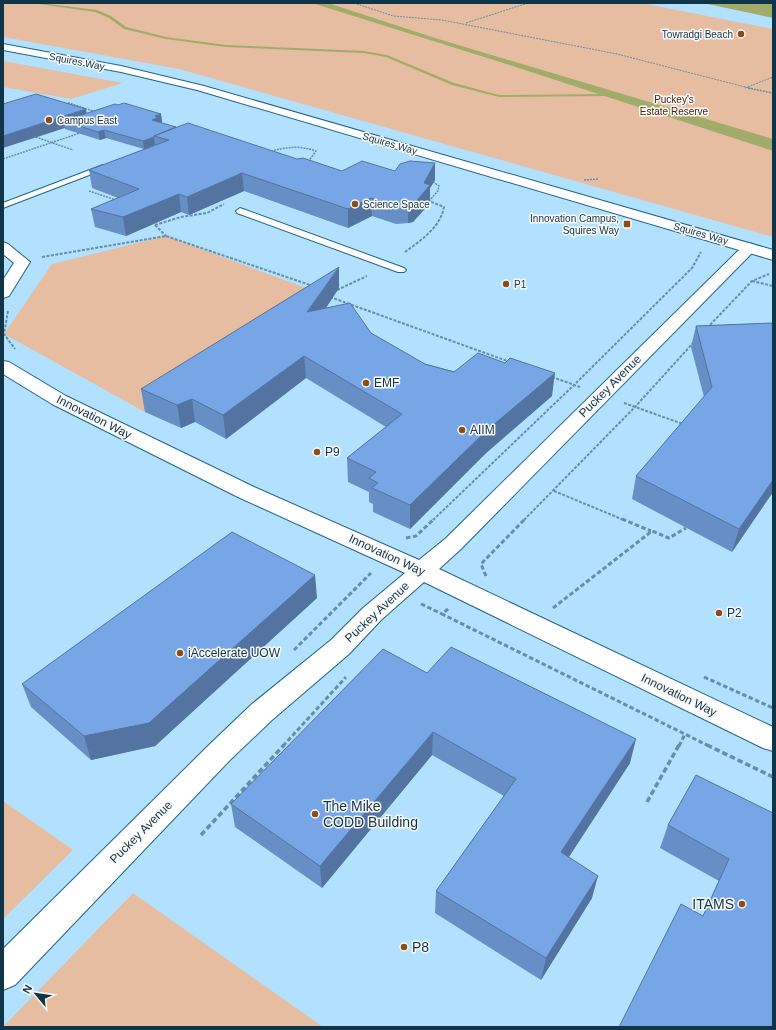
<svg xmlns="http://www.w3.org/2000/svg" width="776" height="1030" font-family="Arial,sans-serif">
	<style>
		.green { fill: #e7bda1 }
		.water { fill: #a2ac6a }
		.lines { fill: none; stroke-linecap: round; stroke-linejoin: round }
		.stream { fill: #a2ac6a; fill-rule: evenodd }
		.service-casing { stroke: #216386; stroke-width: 2 }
		.minor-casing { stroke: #216386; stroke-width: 2 }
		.secondary-casing { stroke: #216386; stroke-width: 2 }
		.path-far4 { stroke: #648fa7; stroke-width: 1; stroke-dasharray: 2 1; stroke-linecap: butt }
		.path-far3 { stroke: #648fa7; stroke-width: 1.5; stroke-dasharray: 2 1; stroke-linecap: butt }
		.path-far2 { stroke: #648fa7; stroke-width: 2; stroke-dasharray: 3 1.5; stroke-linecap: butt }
		.path-far1 { stroke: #648fa7; stroke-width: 3; stroke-dasharray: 4.5 2.5; stroke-linecap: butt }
		.path { stroke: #648fa7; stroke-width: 3.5; stroke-dasharray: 5.5 3; stroke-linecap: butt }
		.service { fill: #fff; fill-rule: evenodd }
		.minor { fill: #fff; fill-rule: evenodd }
		.secondary { fill: #fff; fill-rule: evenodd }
		.wall { fill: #658fc5 }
		.shaded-wall { fill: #5374a0 }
		.building { fill: #76a6e5; stroke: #5374a0 }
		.poi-dot { fill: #8c4c16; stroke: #fafafa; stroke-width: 1.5 }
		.labels { text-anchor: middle; stroke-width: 3; stroke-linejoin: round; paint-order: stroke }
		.far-poi-label { font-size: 10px; fill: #103448; stroke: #fafafa; text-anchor: start }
		.far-street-label { font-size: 10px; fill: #103448; stroke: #fafafa }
		.far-park-label { font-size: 10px; fill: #4d2707; stroke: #fafafa }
		.poi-label { font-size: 12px; fill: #103448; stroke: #fafafa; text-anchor: start }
		.street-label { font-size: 12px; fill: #103448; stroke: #fafafa }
		.near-poi-label { font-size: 14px; fill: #103448; stroke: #fafafa; text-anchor: start }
	</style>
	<rect width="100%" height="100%" fill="#b1e1fe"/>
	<path class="green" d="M3 3H642L773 29V237L179 69 3 37Z
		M3 61 123 83 71 99 3 87Z
		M166 236 325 295 145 412 4 334 52 264Z
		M3 801 73 850 3 919Z
		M133 893 323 1027H3Z"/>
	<path class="water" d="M312 3H328L435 38 773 139V151L500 62Z
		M703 3H773V18Z"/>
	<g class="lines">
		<path class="stream" d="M32 3H41L97 10 111 16 126 27 166 37 226 45 364 51 387 55 454 83 499 95 607 94 609 95 607 96 499 97 452 85 386 57 364 53 226 47 166 39 124 29 109 18 95 12Z"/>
		<g class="service-casing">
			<path id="service" d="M103 165H106L110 167 3 208V203Z
				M240 208 404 268 406 270 404 272H398L237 213 236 211Z"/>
		</g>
		<g class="minor-casing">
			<path id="minor" d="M3 242 8 244 30 262 9 296 3 298V280L14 263 3 254Z
				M749 243 754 245 757 248 754 251 461 549 439 569 773 727V751L763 748 424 582 381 620 349 654 272 720 230 760 15 985 3 990V949L210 744 252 704 331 640 363 608 405 573 238 497 52 404 3 374V361L9 362 66 396 254 487 419 560 445 539 744 245Z"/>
		</g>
		<g class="secondary-casing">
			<path id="secondary" d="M3 44 121 66 204 86 773 250V260L197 90 121 72 3 50Z"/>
		</g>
		<path class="path-far4" d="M354 3 393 16 442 20 617 54 753 89
			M466 23 528 3
			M745 88 773 77"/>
		<path class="path-far3" d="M748 88 773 93
			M65 104 69 103 96 112
			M33 136 73 150
			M268 152C286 147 298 145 316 151L308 162
			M3 159 80 133
			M584 180 599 179
			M89 191 116 200
			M429 201 438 191 439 186 432 181"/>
		<path class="path-far2" d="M113 200H116
			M155 225 181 217 207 213 224 204
			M155 225 166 236
			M405 252C421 240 440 228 444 207L429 201 430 200
			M42 257 166 236 313 286
			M752 281 773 286
			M337 290 367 276
			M330 297 510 362
			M8 311 4 334 15 349
			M707 328 752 281 769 274
			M552 377 580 387
			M624 403 683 424
			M554 491 624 520
			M433 520 574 385 692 268 701 252
			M524 520 635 407 693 343"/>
		<path class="path-far1" d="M622 519 651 531
			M406 538 416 536 434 519
			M486 576 481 564 525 519
			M421 604 442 614
			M553 608 652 531 669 538 686 528
			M448 609 442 614 709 746
			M294 650 371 573
			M704 677 773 708
			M283 746 346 677
			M679 746 685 734"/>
		<path class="path" d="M707 745 773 777
			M647 802 679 745
			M201 835 284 745"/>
		<use href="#service" class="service"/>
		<use href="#minor" class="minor"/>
		<use href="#secondary" class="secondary"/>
	</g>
	<path class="wall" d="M3 104 87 114H161L162 122 161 123 176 127 297 159 342 171H395L435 163V180L430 188V203L413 222 408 223 396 224 372 216 348 228 244 191 189 215 181 212 126 236 95 227 91 209 118 198 92 188 89 170 155 145 144 149 106 138 100 140 65 129V128Z
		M339 288 326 308 425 364 552 396 485 454 410 529 373 512V504L369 502V492L348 482 347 458 386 427 306 378 226 439 195 422 181 428 145 412 141 389Z
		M773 323V492L732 552 632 499 636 476 704 397 691 347 696 326Z
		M317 598 155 746 91 760 31 707 22 684Z
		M427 673 630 763 569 857 592 898 541 980 435 913 436 891 504 796 432 755 322 888 235 827 231 804Z
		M773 813 703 916 719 881 660 848 668 825Z"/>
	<path class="shaded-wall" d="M86 109 88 120 63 121 65 128 3 148V136Z
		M161 114 162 122 160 123 152 120 155 116Z
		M104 130 106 138 100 140 98 132Z
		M154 137 155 145 144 149 143 141Z
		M435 163V180L430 188V203L413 222 408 223V205L424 183Z
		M242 173 244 191 189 215 187 197Z
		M179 194 181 212 126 236 123 217Z
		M371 198 372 216 348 228V209Z
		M339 267V288L309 333 307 312Z
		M304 356 306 378 226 439 223 415Z
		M555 373 552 396 485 454 410 529V505L486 431Z
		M192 399 195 422 181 428 177 405Z
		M773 480V492L732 552 739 529Z
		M315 575 317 598 155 746 91 760 84 736Z
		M433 732 432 755 322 888 320 866Z
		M636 739 630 763 557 875 561 852Z
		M598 876 592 898 541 980 546 958Z"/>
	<path class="building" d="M36 94 86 109 3 136V104Z
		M124 103 161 114 155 116 159 117 152 120 176 127 154 136V137L143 141 104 130 98 132 63 121 115 104 118 105Z
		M188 123 297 159 303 158 342 171 362 161 395 171 400 164 410 161 435 163 424 183 430 185 414 204 408 205 396 206 371 198 348 209 242 173 187 197 179 194 123 217 91 209 139 189 89 170 169 140 154 136Z
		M339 267 307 312 350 303 371 333 425 364 454 372 478 353 505 363 510 358 555 373 486 431 410 505 372 488 378 483 369 478 376 472 347 458 402 414 304 356 223 415 192 399 177 405 141 389Z
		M773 323V480L739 529 636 476 712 387 696 326Z
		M232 532 315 575 149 723 84 736 22 684Z
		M451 647 636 739 561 852 598 876 546 958 436 891 516 779 433 732 320 866 231 804 383 649 427 673Z
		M696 775 773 813V1027H619L681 904 703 916 729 859 668 825Z"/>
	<g class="poi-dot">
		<circle cx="741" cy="34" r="4"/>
		<circle cx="49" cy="120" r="4"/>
		<circle cx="355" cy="204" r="4"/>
		<rect x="623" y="220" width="8" height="8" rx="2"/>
		<circle cx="506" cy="284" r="4"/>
		<circle cx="366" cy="383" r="4"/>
		<circle cx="462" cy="430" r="4"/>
		<circle cx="317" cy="452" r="4"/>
		<circle cx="719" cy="613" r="4"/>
		<circle cx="180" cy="653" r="4"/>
		<circle cx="315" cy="814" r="4"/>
		<circle cx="742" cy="904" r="4"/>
		<circle cx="404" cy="947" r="4"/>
	</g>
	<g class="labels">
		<g class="far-poi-label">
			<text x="733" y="38" text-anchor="end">Towradgi Beach</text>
			<text x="57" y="124">Campus East</text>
			<text x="363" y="208">Science Space</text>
			<text x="619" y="222" text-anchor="end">Innovation Campus,<tspan x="619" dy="12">Squires Way</tspan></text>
			<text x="514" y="288">P1</text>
		</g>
		<g class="far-street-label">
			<text transform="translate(77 61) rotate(11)" y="4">Squires Way</text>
			<text transform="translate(390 143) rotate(16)" y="4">Squires Way</text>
			<text transform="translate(701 233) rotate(16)" y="4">Squires Way</text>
		</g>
		<g class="far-park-label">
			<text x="674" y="103">Puckey's<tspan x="674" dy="12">Estate Reserve</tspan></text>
		</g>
		<g class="poi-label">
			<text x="374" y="387">EMF</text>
			<text x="470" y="434">AIIM</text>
			<text x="325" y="456">P9</text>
			<text x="727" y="617">P2</text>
			<text x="188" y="657">iAccelerate UOW</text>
		</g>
		<g class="street-label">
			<text transform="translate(610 386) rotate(-45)" y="4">Puckey Avenue</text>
			<text transform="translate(94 417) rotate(27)" y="4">Innovation Way</text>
			<text transform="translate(387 555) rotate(25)" y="4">Innovation Way</text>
			<text transform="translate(377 612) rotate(-43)" y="4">Puckey Avenue</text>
			<text transform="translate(679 695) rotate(26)" y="4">Innovation Way</text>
			<text transform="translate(141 832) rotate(-45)" y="4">Puckey Avenue</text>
		</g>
		<g class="near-poi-label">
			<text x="323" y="811">The Mike<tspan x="323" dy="16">CODD Building</tspan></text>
			<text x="734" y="909" text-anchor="end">ITAMS</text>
			<text x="412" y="952">P8</text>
		</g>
	</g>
	<rect width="776" height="1030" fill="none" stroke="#103448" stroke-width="8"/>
	<g transform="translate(36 994) rotate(299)" stroke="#fafafa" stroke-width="3" paint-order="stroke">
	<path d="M0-3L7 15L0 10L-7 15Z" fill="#103448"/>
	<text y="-6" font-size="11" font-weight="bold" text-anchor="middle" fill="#103448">N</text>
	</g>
</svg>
